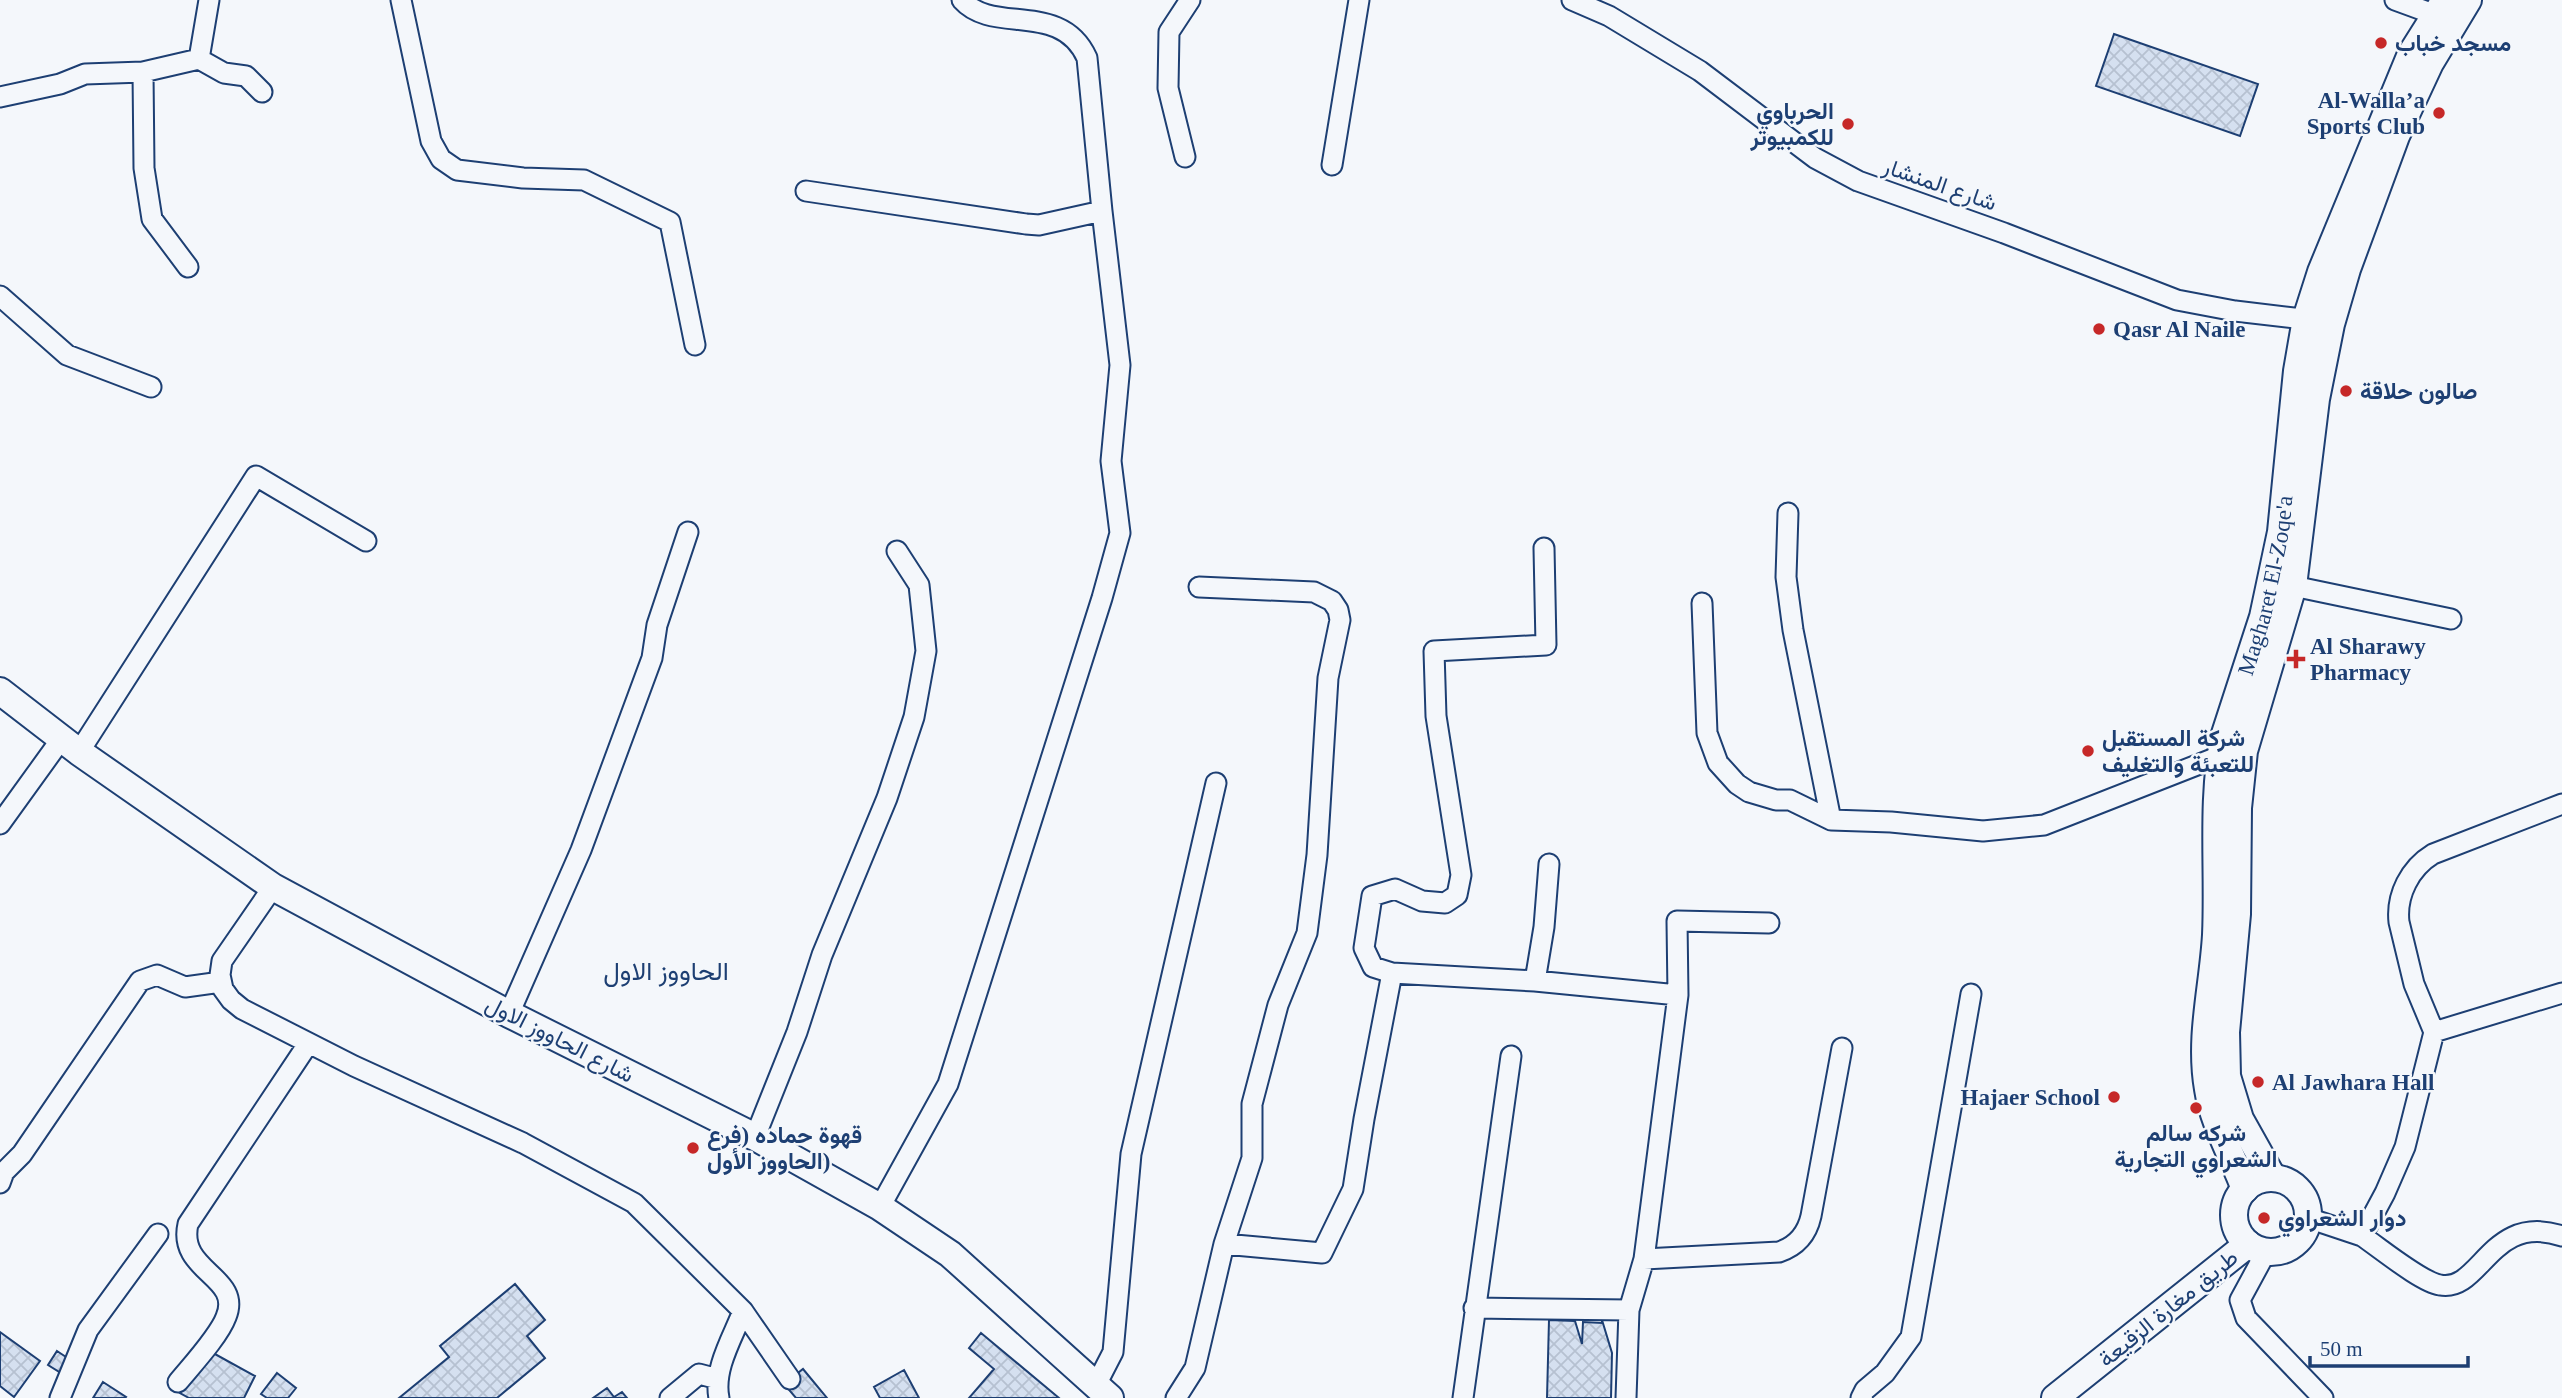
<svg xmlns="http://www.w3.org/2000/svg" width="2562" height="1398" font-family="'Times New Roman',Vazirmatn,serif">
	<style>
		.building { fill: url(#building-cross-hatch); stroke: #1d3f73; stroke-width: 2 }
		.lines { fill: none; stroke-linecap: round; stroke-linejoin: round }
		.street-casing { stroke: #1d3f73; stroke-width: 23 }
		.secondary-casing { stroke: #1d3f73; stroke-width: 30 }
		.street { stroke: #f4f7fb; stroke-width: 19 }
		.secondary { stroke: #f4f7fb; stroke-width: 26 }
		.poi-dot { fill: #c62828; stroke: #f4f7fb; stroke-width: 2.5 }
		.labels { text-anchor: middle; stroke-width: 5; stroke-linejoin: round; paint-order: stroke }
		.poi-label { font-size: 23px; font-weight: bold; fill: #1d3f73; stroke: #f4f7fb; text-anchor: start }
		.street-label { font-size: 23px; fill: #1d3f73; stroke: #f4f7fb }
		.quarter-label { font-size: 26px; fill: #1d3f73; stroke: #f4f7fb }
	</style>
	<defs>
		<pattern id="building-cross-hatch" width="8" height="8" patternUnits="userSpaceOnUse" patternTransform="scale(1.75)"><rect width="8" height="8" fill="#d5e0f0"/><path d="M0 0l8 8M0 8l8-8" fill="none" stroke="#b6c1d1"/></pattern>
	</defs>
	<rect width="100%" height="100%" fill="#f4f7fb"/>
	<path class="building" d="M2114 34 2258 84 2240 136 2096 86Z
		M515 1284 545 1320 527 1336 545 1358 497 1398H399L449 1357 440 1346Z
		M1549 1320 1575 1321 1582 1344 1583 1322 1602 1323V1320L1612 1353 1611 1398H1547Z
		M0 1332 40 1361 14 1397 0 1386Z
		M981 1333 1059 1398H969L994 1369 969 1348Z
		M204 1348 255 1376 244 1398H189L180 1393Z
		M57 1351 69 1359 61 1373 48 1365Z
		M803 1369 827 1398H796L784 1384Z
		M904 1370 919 1398H880L874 1387Z
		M277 1373 296 1388 288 1398H267L261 1394Z
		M103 1382 126 1397 125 1398H93Z
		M607 1388 614 1397 622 1392 627 1398H593Z"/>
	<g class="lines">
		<g class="street-casing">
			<path id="street" d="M401 0 431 141 441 159 457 170 523 178 584 180 670 222 695 345
				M1572 0 1609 16 1700 71 1815 158 1858 181 2004 233 2177 300 2235 311 2320 321
				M2395 0 2436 15
				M199 59 224 73 246 76 262 92
				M143 72 144 168 152 219 188 267
				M0 97 60 84 85 74 143 72 199 59 209 0
				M1185 157 1168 88 1169 32 1190 0
				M1332 165 1359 0
				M806 191 1026 224 1039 225 1102 211
				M0 296 67 355 151 387
				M1788 513 1786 577 1793 630 1831 820
				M1544 548 1546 645 1434 651 1436 716 1461 875 1457 895 1445 903 1422 901 1395 889 1372 896 1364 948 1373 967 1392 973 1535 981 1678 995
				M2293 586 2451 619
				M1702 603 1707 733 1718 763 1737 784 1749 792 1776 800H1790L1831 820 1891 822 1983 831 2044 825 2220 756
				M79 752 256 476 366 541
				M0 824 62 738
				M273 887 222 961 220 975 223 989 231 1000 242 1009 354 1066 523 1143 634 1203 743 1311 790 1379
				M1535 981 1544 927 1549 864
				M509 1014 581 850 652 658 657 625 688 532
				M2434 1032 2562 993
				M755 1137 797 1032 822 955 887 798 914 717 926 651 919 585 897 551
				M0 1183 4 1172 22 1154 140 981 157 975 185 987 221 982
				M880 1207 948 1084 1102 598 1120 533 1111 461 1120 365 1102 211 1087 58C1061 0 993 35 962 0
				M2308 1218 2362 1236 2385 1193 2405 1147 2434 1032 2414 984 2399 922C2396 895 2410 868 2433 854L2562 804
				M2362 1236C2380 1248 2421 1282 2440 1285 2481 1293 2490 1212 2562 1236
				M1224 1244 1322 1253 1353 1189 1364 1119 1392 973
				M2266 1252 2240 1300 2246 1318 2323 1398
				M1644 1259 1779 1252C1797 1246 1807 1234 1811 1216L1842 1048
				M1474 1308 1629 1310
				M178 1382C192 1365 219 1336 226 1317 243 1276 177 1272 188 1224L308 1044
				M1096 1385 1113 1352 1131 1154 1216 783
				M60 1398 88 1330 158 1234
				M670 1398 699 1374 718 1379
				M719 1398C713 1369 733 1337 743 1311
				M1176 1398 1195 1368 1224 1244 1252 1158V1104L1278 1005 1307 933 1317 855 1328 678 1340 620 1338 610 1332 601 1314 592 1199 587
				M1463 1398 1511 1056
				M1626 1398 1629 1310 1644 1259 1678 995 1677 921 1769 923
				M1861 1398 1865 1390 1885 1373 1911 1337 1971 994"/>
		</g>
		<g class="secondary-casing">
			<g id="secondary">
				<path d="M0 691 79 752 273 887 509 1014 755 1137 880 1207 950 1254 1110 1398"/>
				<path d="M2273 1178 2240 1119 2227 1076 2226 1032 2237 914 2238 808 2244 751 2293 586 2316 399 2331 324 2347 269 2396 136 2430 63 2468 0"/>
				<circle cx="2271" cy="1215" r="37"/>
				<path id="s1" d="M2245 1189C2233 1157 2213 1123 2208 1089 2199 1037 2213 987 2216 935 2219 869 2211 802 2224 737L2263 617 2281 532 2297 371 2306 319 2321 272 2411 54 2445 0"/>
				<path d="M2055 1398 2248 1244"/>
			</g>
		</g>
		<use href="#street" class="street"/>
		<use href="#secondary" class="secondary"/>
	</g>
	<g class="poi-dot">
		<circle cx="2381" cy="43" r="7"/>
		<circle cx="2439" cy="113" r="7"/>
		<circle cx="1848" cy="124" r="7"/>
		<circle cx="2099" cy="329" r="7"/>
		<circle cx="2346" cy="391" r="7"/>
		<path d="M2292.5 648.5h7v7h7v7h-7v7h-7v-7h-7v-7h7z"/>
		<circle cx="2088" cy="751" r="7"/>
		<circle cx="2258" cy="1082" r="7"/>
		<circle cx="2114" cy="1097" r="7"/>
		<circle cx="2196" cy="1108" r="7"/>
		<circle cx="693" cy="1148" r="7"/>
		<circle cx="2264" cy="1218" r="7"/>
	</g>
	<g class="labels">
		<g class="poi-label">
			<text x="2395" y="51">مسجد خباب</text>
			<text x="2425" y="108" text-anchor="end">Al-Walla’a<tspan x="2425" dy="26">Sports Club</tspan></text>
			<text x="1834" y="119" text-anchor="end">الحرباوي<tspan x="1834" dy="26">للكمبيوتر</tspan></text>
			<text x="2113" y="337">Qasr Al Naile</text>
			<text x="2360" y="399">صالون حلاقة</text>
			<text x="2310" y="654">Al Sharawy<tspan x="2310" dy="26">Pharmacy</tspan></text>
			<text x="2102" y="746">شركة المستقبل<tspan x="2102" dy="26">للتعبئة والتغليف</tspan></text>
			<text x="2272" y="1090">Al Jawhara Hall</text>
			<text x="2100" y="1105" text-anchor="end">Hajaer School</text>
			<text x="2196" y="1141" text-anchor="middle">شركه سالم<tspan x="2196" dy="26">الشعراوي التجارية</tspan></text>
			<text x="707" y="1143">قهوة حماده (فرع<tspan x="707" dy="26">الحاووز الأول)</tspan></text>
			<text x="2278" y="1226">دوار الشعراوي</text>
		</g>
		<g class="street-label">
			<text transform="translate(1940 184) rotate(19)" y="8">شارع المنشار</text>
			<text dy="8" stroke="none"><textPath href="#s1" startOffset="618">Magharet El-Zoqe'a</textPath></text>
			<text transform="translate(560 1039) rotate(27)" y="8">شارع الحاووز الاول</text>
			<text transform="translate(2168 1308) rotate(-39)" y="8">طريق مغارة الزقيعة</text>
		</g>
		<g class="quarter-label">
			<text x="666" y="980">الحاووز الاول</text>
		</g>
	</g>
	<path d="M2310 1356v10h158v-10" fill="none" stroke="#1d3f73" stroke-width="3.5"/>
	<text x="2320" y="1356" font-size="21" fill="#1d3f73" stroke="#f4f7fb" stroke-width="5" paint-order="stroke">50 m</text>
</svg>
